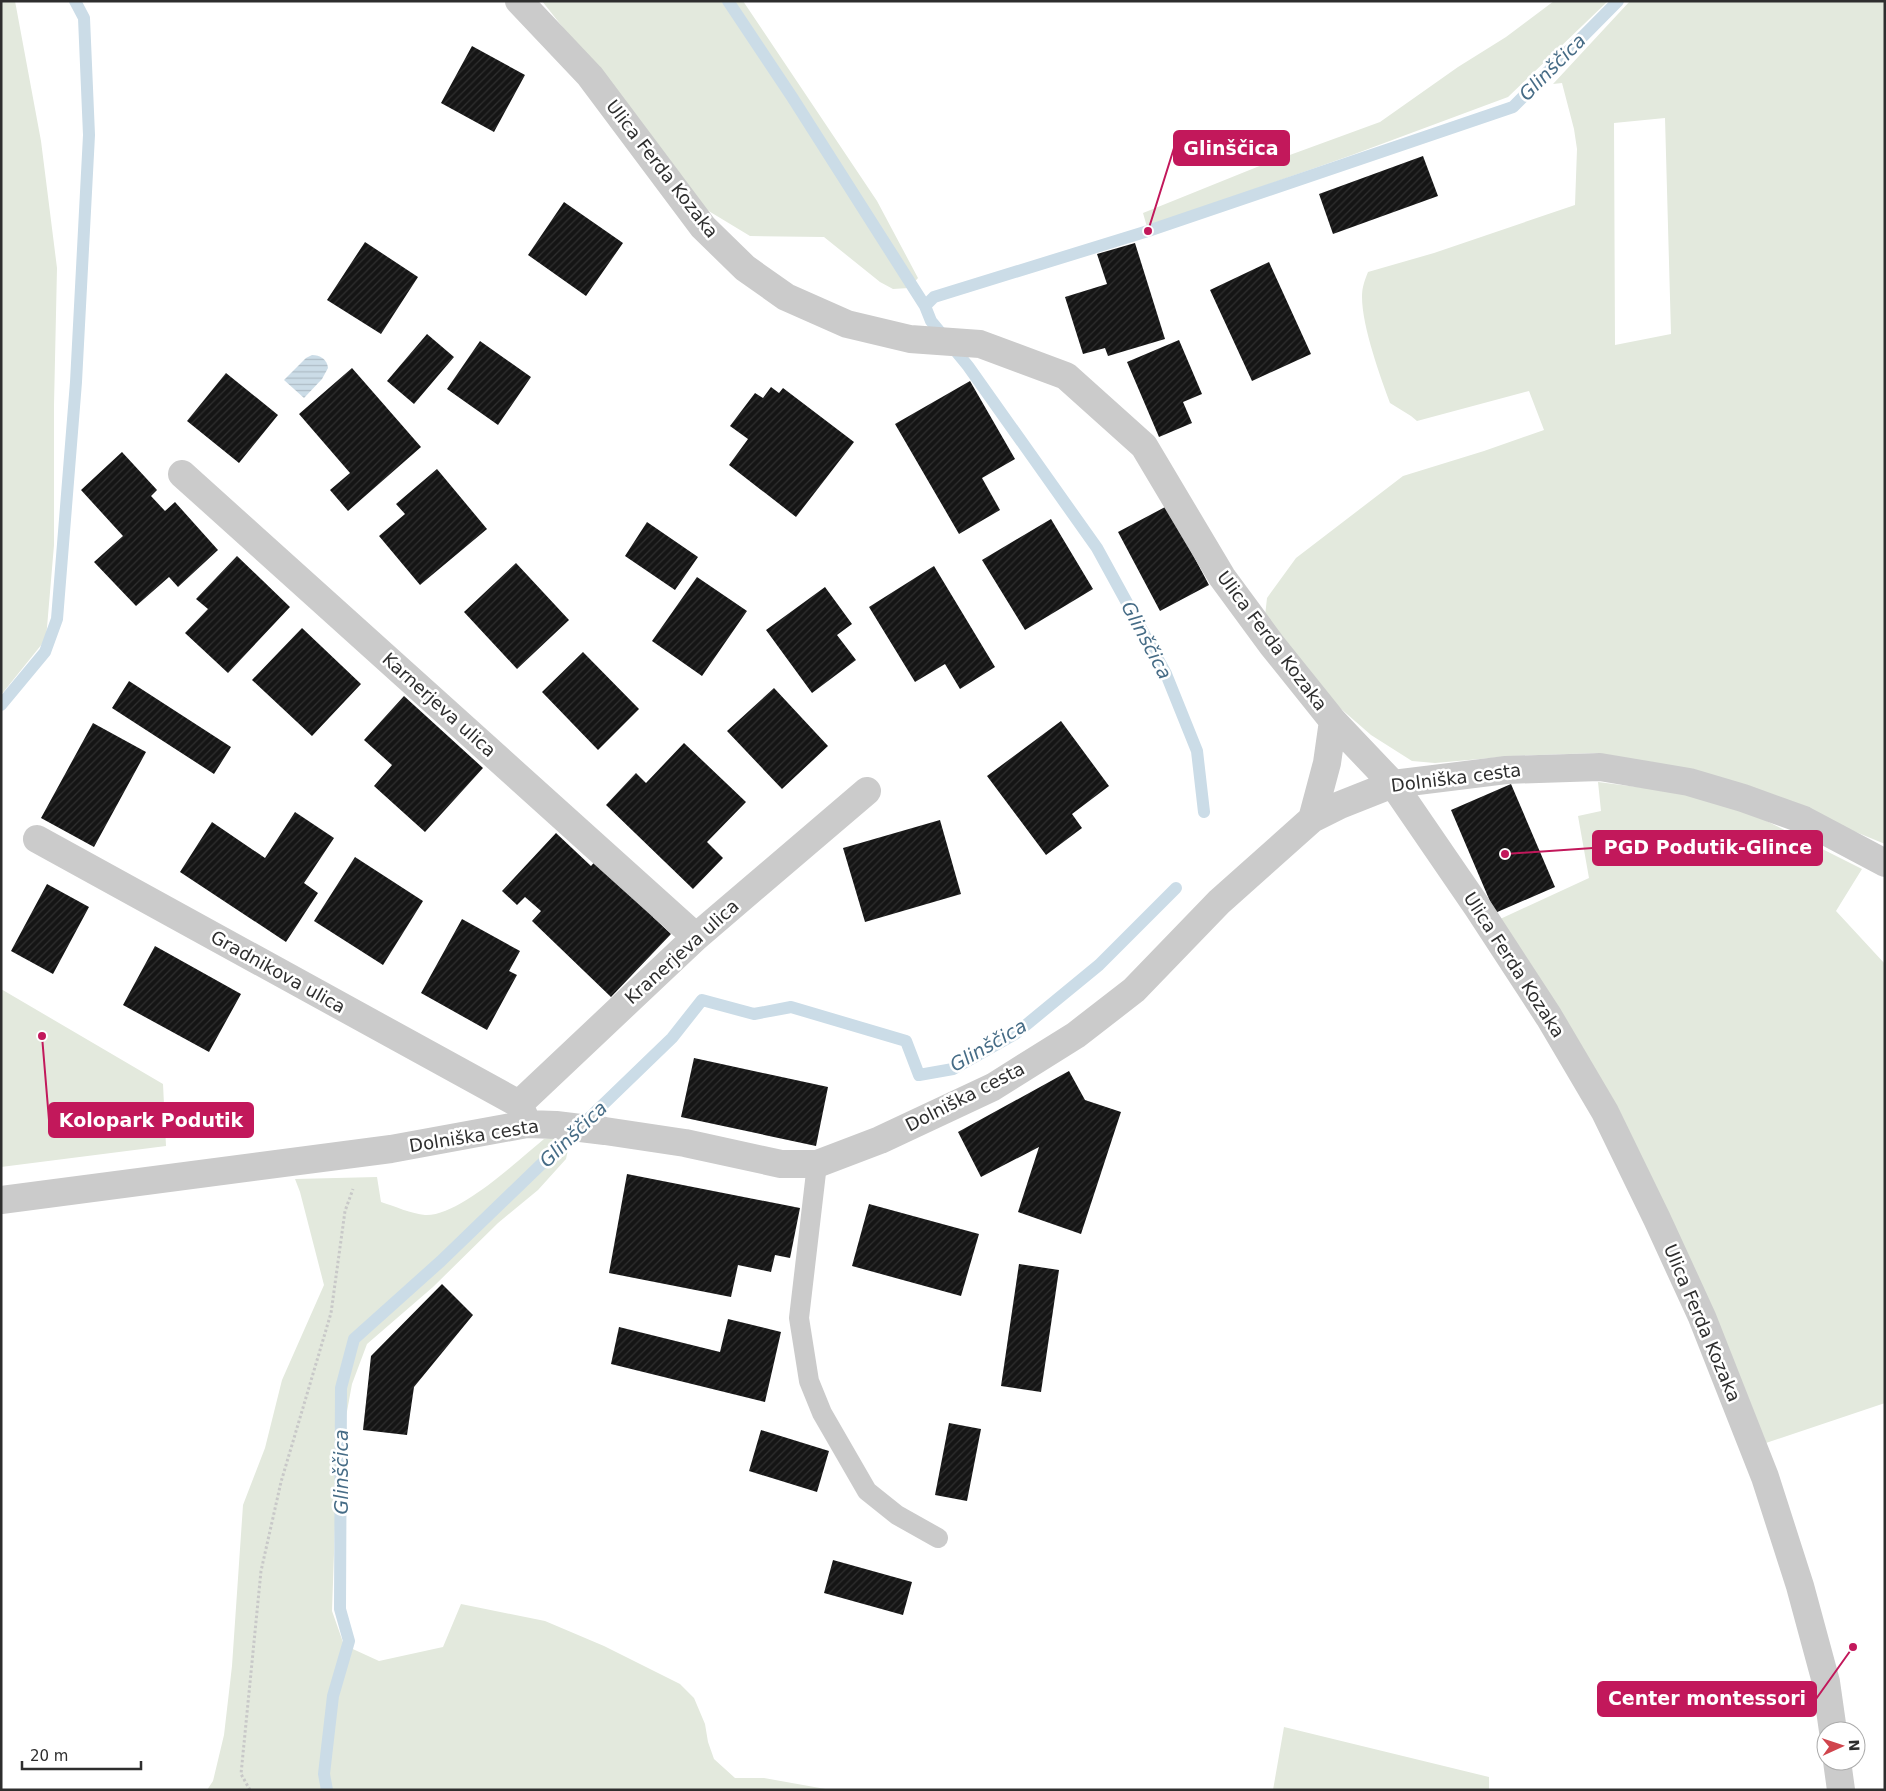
<svg xmlns="http://www.w3.org/2000/svg" width="1886" height="1791" font-family="'DejaVu Sans',sans-serif">
	<style>
		.grass { fill: #e3e9dd; fill-rule: evenodd }
		.water { fill: url(#water-rules) }
		.lines { fill: none; stroke-linecap: round; stroke-linejoin: round }
		.stream { stroke: #cbdce7; stroke-width: 12 }
		.building { fill: url(#building-hatch) }
		.path { stroke: #c8c8c8; stroke-width: 3; stroke-dasharray: 2.5 2.5; stroke-linecap: butt }
		.lane { stroke: #cbcbcb; stroke-width: 20 }
		.street { stroke: #cbcbcb; stroke-width: 28 }
		.labels { text-anchor: middle; stroke-width: 5; stroke-linejoin: round; paint-order: stroke }
		.street-label { font-size: 18px; fill: #2e2e2e; stroke: #fff }
		.water-label { font-size: 19px; font-style: italic; fill: #466c86; stroke: #fff }
		.leader { fill: none; stroke: #c2185b; stroke-width: 2 }
		.callout-dot { fill: #c2185b; stroke: #fff; stroke-width: 2 }
		.callout { fill: #c2185b; stroke: #c2185b; stroke-width: 2 }
		.callout-label { font-size: 19px; text-anchor: middle; font-weight: bold; fill: #fff }
	</style>
	<defs>
		<pattern id="water-rules" width="6" height="5" patternUnits="userSpaceOnUse" patternTransform="scale(1.25)"><rect width="6" height="5" fill="#cbdce7"/><path d="M0 2.5h6" fill="none" stroke="#afbdc6"/></pattern>
		<pattern id="building-hatch" width="6" height="6" patternUnits="userSpaceOnUse" patternTransform="scale(1.25)"><rect width="6" height="6" fill="#151515"/><path d="M-1 1l2-2M0 6l6-6M5 7l2-2" fill="none" stroke="#2f2f2f"/></pattern>
	</defs>
	<rect width="100%" height="100%" fill="#fff"/>
	<path class="grass" d="M1 1H15L41 141 57 268 54 405V545L46 639 1 695Z
		M542 1H743L877 201 918 278 909 288 893 289 880 282 824 237 750 236 707 210Z
		M1554 1H1608L1508 97 1352 155 1147 227 1143 213 1257 167 1380 122 1458 67 1506 37Z
		M1630 1H1885V844L1771 797 1694 774 1597 753 1513 756 1435 763 1412 761 1371 735 1332 701 1265 616 1267 598 1296 558 1403 476 1484 451 1544 430 1529 391 1417 421 1411 416 1390 403C1380 376 1357 313 1363 287 1364 282 1366 277 1368 272L1434 253 1575 205 1577 149 1574 129 1562 83 1553 84ZM1665 118 1671 334 1615 345 1614 123Z
		M1598 782 1692 794 1749 812 1862 869 1836 911 1885 964V1403L1763 1444 1498 920 1589 878 1578 816 1601 811Z
		M1 989 163 1084 166 1146 1 1167Z
		M558 1137 568 1150 566 1159 538 1190 498 1223 433 1287 367 1344 352 1384 337 1466 332 1611 344 1645 379 1661 443 1647 461 1604 545 1621 604 1646 680 1684 694 1698 705 1724 708 1742 714 1759 735 1778H764L831 1790H207L213 1781 224 1735 232 1666 243 1505 265 1448 282 1380 324 1285 300 1192 295 1179 377 1177 381 1202C394 1206 412 1214 425 1215 459 1217 518 1160 544 1139Z
		M1284 1727 1489 1777V1790H1273Z"/>
	<path class="water" d="M312 355C320 355 327 359 328 368L322 379 304 398 284 380 306 358Z"/>
	<g class="lines">
		<path class="stream" d="M728 1 792 97 925 306
			M1 705 45 652 57 619 76 382 89 135 84 18 75 1
			M1204 812 1197 751 1166 674 1097 548 968 366 931 321 925 306 934 297 1148 231 1513 107 1618 1
			M327 1790 324 1774 333 1696 349 1641 340 1609 341 1388 354 1339 441 1261 672 1038 702 1000 754 1014 791 1007 906 1041 919 1075 953 1069 1015 1034 1099 965 1176 888"/>
	</g>
	<path class="building" d="M472 46 525 75 494 132 441 103Z
		M1423 156 1438 196 1333 234 1319 194Z
		M564 202 623 243 586 296 528 255Z
		M365 242 418 277 381 334 327 300Z
		M1135 243 1165 339 1108 356 1105 348 1083 354 1065 297 1107 284 1097 254Z
		M1269 262 1311 354 1252 381 1210 290Z
		M427 334 454 357 414 404 387 381Z
		M1179 340 1202 394 1183 402 1192 423 1159 437 1127 362Z
		M480 341 531 377 498 425 447 389Z
		M352 368 421 447 348 511 330 490 350 473 299 414Z
		M226 373 278 415 239 463 187 421Z
		M970 381 1015 459 982 478 1000 510 959 534 895 424Z
		M771 387 779 393 783 388 854 442 796 517 729 465 748 439 730 426 755 393 763 398Z
		M122 452 157 490 151 496 165 511 175 502 218 550 178 587 169 577 136 606 94 562 123 536 81 490Z
		M437 469 487 529 420 585 379 536 405 514 396 504Z
		M1167 506 1209 585 1160 611 1118 532Z
		M1051 519 1093 589 1025 630 982 560Z
		M647 522 698 557 675 590 625 556Z
		M237 556 290 607 228 673 185 633 208 609 196 599Z
		M516 563 569 620 517 669 464 612Z
		M934 566 995 667 960 689 945 664 915 682 869 607Z
		M697 577 747 611 702 676 652 641Z
		M825 587 852 624 837 635 856 660 812 693 766 630Z
		M302 628 361 684 312 736 252 680Z
		M583 652 639 709 598 750 542 692Z
		M129 681 231 747 214 774 112 708Z
		M774 688 828 746 782 789 727 731Z
		M404 696 483 768 425 832 374 786 392 765 364 740Z
		M1061 721 1109 786 1072 814 1082 828 1046 855 987 776Z
		M93 723 146 752 94 847 41 818Z
		M684 743 746 802 707 842 723 858 693 889 606 805 636 773 646 783Z
		M1511 784 1555 887 1495 913 1451 810Z
		M295 812 334 838 304 883 318 893 286 942 180 872 212 822 265 858Z
		M940 820 961 894 865 922 843 848Z
		M556 833 591 866 599 857 657 912 653 917 671 934 611 997 532 921 541 911 525 897 517 905 502 891Z
		M355 857 423 901 383 965 314 921Z
		M47 884 89 907 53 974 11 951Z
		M462 919 520 951 509 971 517 975 487 1030 421 993Z
		M155 946 241 994 209 1052 123 1005Z
		M694 1058 828 1087 816 1146 681 1117Z
		M1069 1071 1085 1100 1121 1112 1081 1234 1018 1212 1039 1147 981 1177 958 1132Z
		M627 1174 800 1208 790 1258 775 1255 771 1272 738 1265 731 1297 609 1273Z
		M869 1204 979 1234 961 1296 852 1266Z
		M1019 1264 1059 1270 1041 1392 1001 1386Z
		M442 1284 473 1315 414 1387 407 1435 363 1430 371 1356Z
		M728 1319 781 1332 765 1402 611 1364 619 1327 720 1352Z
		M949 1423 981 1429 967 1501 935 1495Z
		M761 1430 829 1451 817 1492 749 1471Z
		M833 1560 912 1582 903 1615 824 1593Z"/>
	<g class="lines">
		<path class="path" d="M250 1790 241 1774 261 1571 281 1482 331 1313 345 1211 353 1189"/>
		<path class="lane" d="M817 1164 799 1318 809 1381 822 1413 867 1491 897 1515 938 1538"/>
		<path class="street" d="M519 1 590 76 703 227 745 268 786 297 847 324 910 339 980 344 1066 376 1144 446 1222 577 1272 645 1333 721 1393 784 1478 908 1549 1017 1605 1112 1657 1219 1702 1317 1765 1477 1800 1586 1826 1682 1833 1731
			M182 474 696 937
			M1312 819 1327 763 1333 721
			M37 839 519 1104
			M526 1120 519 1104 696 937 867 791
			M1 1200 391 1149 527 1124 556 1125 605 1131 685 1143 781 1164H817L880 1140 993 1087 1076 1035 1134 990 1219 902 1312 819 1340 805 1393 784 1506 770 1600 767 1689 782 1743 798 1804 820 1885 863
			M1837 1761 1841 1790"/>
	</g>
	<g class="labels">
		<g class="street-label">
			<text transform="translate(662 169) rotate(52)" y="6">Ulica Ferda Kozaka</text>
			<text transform="translate(1272 641) rotate(53)" y="6">Ulica Ferda Kozaka</text>
			<text transform="translate(439 705) rotate(42)" y="6">Karnerjeva ulica</text>
			<text transform="translate(1456 778) rotate(-7)" y="6">Dolniška cesta</text>
			<text transform="translate(682 952) rotate(-42)" y="6">Kranerjeva ulica</text>
			<text transform="translate(1514 965) rotate(57)" y="6">Ulica Ferda Kozaka</text>
			<text transform="translate(278 972) rotate(29)" y="6">Gradnikova ulica</text>
			<text transform="translate(965 1097) rotate(-27)" y="6">Dolniška cesta</text>
			<text transform="translate(474 1136) rotate(-9)" y="6">Dolniška cesta</text>
			<text transform="translate(1702 1323) rotate(67)" y="6">Ulica Ferda Kozaka</text>
		</g>
		<g class="water-label">
			<text transform="translate(1552 67) rotate(-45)" y="7">Glinščica</text>
			<text transform="translate(1147 640) rotate(62)" y="7">Glinščica</text>
			<text transform="translate(988 1045) rotate(-30)" y="7">Glinščica</text>
			<text transform="translate(573 1134) rotate(-44)" y="7">Glinščica</text>
			<text transform="translate(341 1472) rotate(-90)" y="7">Glinščica</text>
		</g>
	</g>
	<path class="leader" d="M1148 231L1174 148M1505 854L1593 848M42 1036L49 1120M1853 1647L1816 1699"/>
	<g class="callout-dot">
		<circle cx="1148" cy="231" r="5"/>
		<circle cx="1505" cy="854" r="5"/>
		<circle cx="42" cy="1036" r="5"/>
		<circle cx="1853" cy="1647" r="5"/>
	</g>
	<g class="callout">
		<rect x="1174" y="131" width="115" height="34" rx="5"/>
		<rect x="1593" y="831" width="229" height="34" rx="5"/>
		<rect x="49" y="1103" width="204" height="34" rx="5"/>
		<rect x="1598" y="1682" width="218" height="34" rx="5"/>
	</g>
	<g class="callout-label">
		<text x="1231" y="155">Glinščica</text>
		<text x="1708" y="854">PGD Podutik-Glince</text>
		<text x="151" y="1127">Kolopark Podutik</text>
		<text x="1707" y="1705">Center montessori</text>
	</g>
	<rect width="1886" height="1791" fill="none" stroke="#2e2e2e" stroke-width="5"/>
	<g transform="translate(1841 1746) rotate(87)"><circle r="24" fill="#ffffff" stroke="#ababab"/>
	<path d="M0-4L9 19L0 12L-9 19Z" fill="#d0454d"/>
	<text y="-8" font-size="14" font-weight="bold" text-anchor="middle" fill="#2e2e2e">N</text>
	</g>
	<path d="M22 1761v8h119v-8" fill="none" stroke="#2e2e2e" stroke-width="2.5"/>
	<text x="30" y="1761" font-size="15" fill="#2e2e2e" stroke="#ffffff" stroke-width="4" paint-order="stroke">20 m</text>
</svg>
